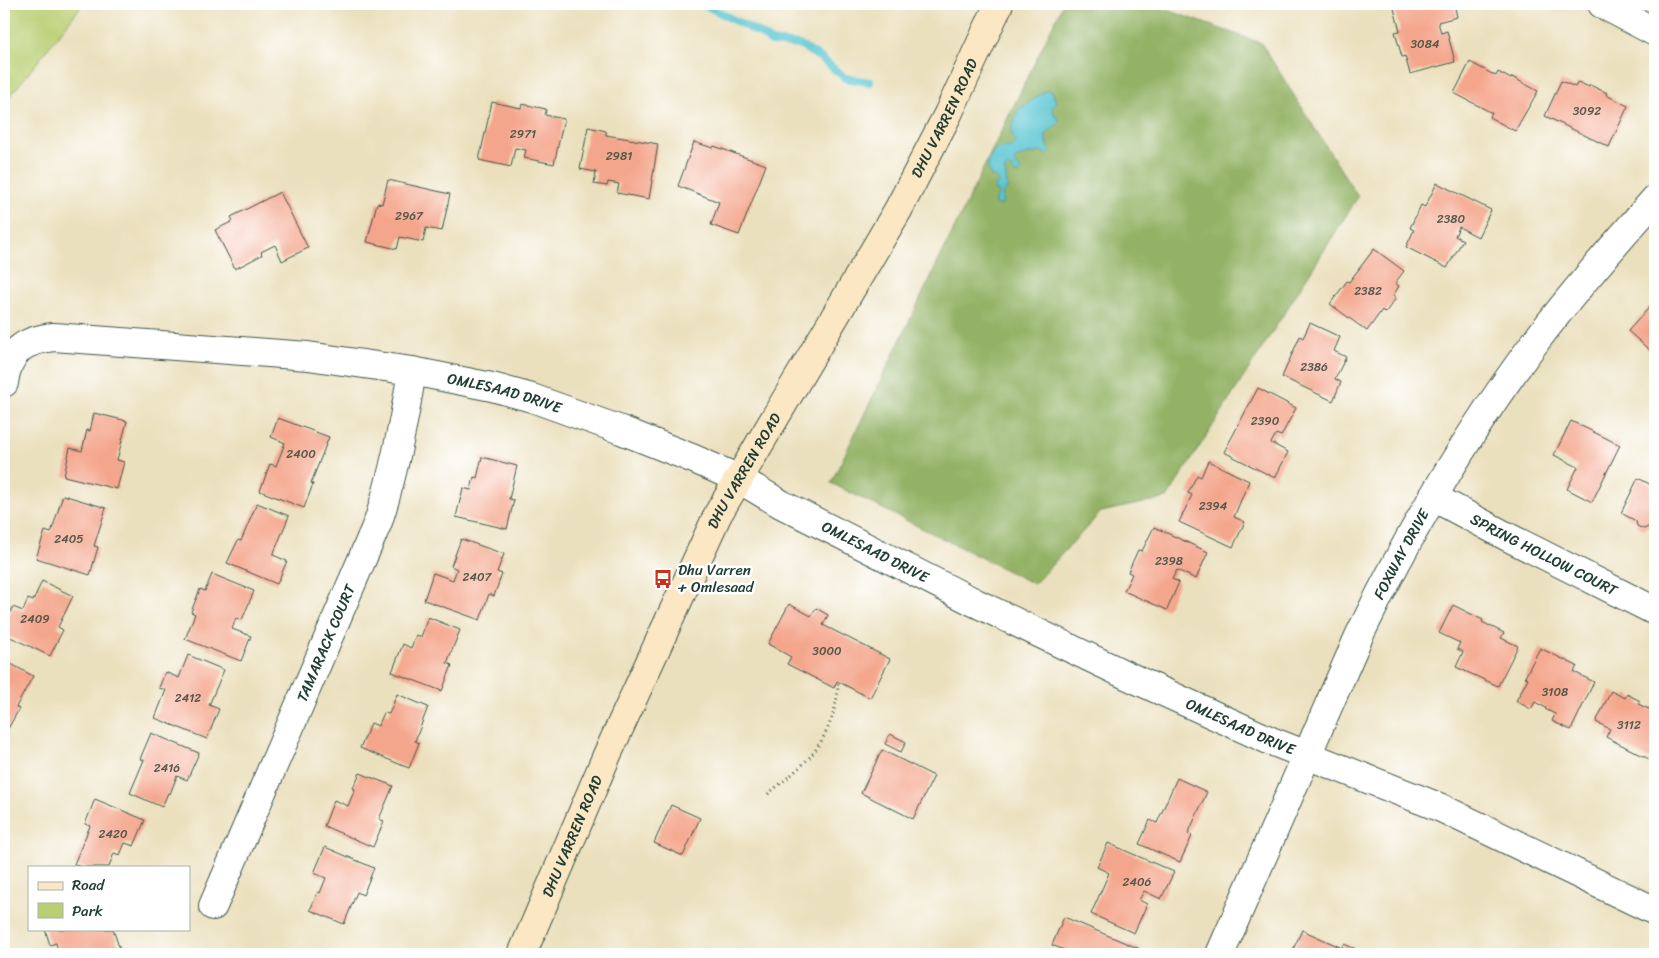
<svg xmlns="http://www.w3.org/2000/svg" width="1659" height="958" font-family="Sriracha,sans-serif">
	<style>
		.green { fill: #bacf73; stroke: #6c8654 }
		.forest { fill: #93b265; stroke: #59784c }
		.water { fill: #58c5d1; stroke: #3c8182 }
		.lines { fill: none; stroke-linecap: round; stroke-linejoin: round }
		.stream { stroke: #58c5d1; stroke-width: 8 }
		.building { fill: #f4a68c }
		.street-casing { stroke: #3e5549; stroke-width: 30 }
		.secondary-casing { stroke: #3e5549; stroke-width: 30 }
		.path { stroke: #3e5549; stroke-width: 3; stroke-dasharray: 1 4; stroke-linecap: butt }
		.street { stroke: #fff; stroke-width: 28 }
		.secondary { stroke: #fbe7c3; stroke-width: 28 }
		.labels { text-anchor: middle; stroke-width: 5; stroke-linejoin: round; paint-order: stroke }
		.number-label { font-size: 12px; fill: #54574a }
		.street-label { font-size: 15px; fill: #1f3d34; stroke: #fff }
		.poi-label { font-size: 15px; fill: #1f3d34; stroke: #fff; text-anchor: start }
	</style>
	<rect width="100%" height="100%" fill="#fff"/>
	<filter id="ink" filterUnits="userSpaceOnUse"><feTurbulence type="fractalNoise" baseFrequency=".02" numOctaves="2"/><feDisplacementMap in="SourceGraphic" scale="10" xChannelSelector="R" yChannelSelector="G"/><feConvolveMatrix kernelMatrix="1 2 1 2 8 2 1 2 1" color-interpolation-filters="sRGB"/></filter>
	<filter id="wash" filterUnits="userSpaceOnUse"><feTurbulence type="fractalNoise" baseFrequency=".0096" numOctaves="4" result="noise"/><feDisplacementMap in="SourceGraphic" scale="20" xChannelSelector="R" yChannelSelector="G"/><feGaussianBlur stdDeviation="1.12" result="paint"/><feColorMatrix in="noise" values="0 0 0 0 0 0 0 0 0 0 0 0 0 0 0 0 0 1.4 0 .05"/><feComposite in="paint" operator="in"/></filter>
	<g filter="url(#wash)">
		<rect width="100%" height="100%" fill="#ebe0bd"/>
		<path class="green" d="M4 4H83L4 104Z"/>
		<path class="forest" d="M1063 4H1150L1261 43 1358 197 1167 498 1101 512 1034 584 831 483Z"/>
		<path class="water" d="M1047 90 1053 92 1055 100 1057 102 1052 107 1054 114 1060 121 1045 136 1050 151 1047 156 1043 152C1033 153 1021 154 1013 162L1019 167 1021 173 1016 175 1010 167 1005 169C1005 176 1008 181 1007 189L1003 193 1002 201 1003 202 1001 206 995 204V200L1000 193 996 192 994 188 999 181 995 177H991C985 161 987 158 999 147H1010L1015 142 1011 131 1018 110Z"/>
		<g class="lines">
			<path class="stream" d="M703 4 761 34 771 42 799 45 821 58 845 78 870 82"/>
		</g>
		<g id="blocks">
			<path class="building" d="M1396 4H1454L1457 17 1438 22 1441 33 1447 31 1455 62 1410 74 1405 56 1402 57 1395 32 1400 31 1393 5Z
				M1470 62 1496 76 1498 72 1511 79 1512 77 1538 91 1515 131 1489 117 1492 113 1454 93Z
				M1561 81 1575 87 1578 82 1589 87 1590 85 1607 93 1606 95 1628 106 1609 147 1545 116Z
				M492 102 521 108 522 104 546 109 545 115 564 119 554 164 524 158 526 150 515 148 511 167 479 160Z
				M588 127 606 131V135L658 144 649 199 617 193 619 184 608 182 607 186 594 184 596 172 580 169Z
				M694 142 713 148 714 146 766 165 739 235 711 225 719 202 678 186Z
				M388 180 450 194 442 231 426 228 423 242 400 237 397 249 367 242 377 203 382 204Z
				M1437 183 1491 210 1478 237 1459 227 1455 236 1463 240 1447 268 1406 247 1414 230 1410 228 1421 205 1425 207Z
				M280 192 308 248 282 261 275 245 261 252 262 255 235 269 215 230 233 221 231 217Z
				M1374 249 1404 271 1395 283 1399 286 1393 296 1396 298 1385 313 1382 310 1367 331 1330 304 1347 281 1349 282Z
				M1655 301V353L1654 354 1628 331Z
				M1310 323 1340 337 1334 351 1346 357 1335 379 1341 382 1333 401 1282 377 1300 336 1303 338Z
				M1258 388 1296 408 1281 436 1276 434 1271 443 1288 452 1275 478 1224 452Z
				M94 413 127 421 117 460 124 462 117 489 64 476 70 448 82 451 87 430 90 431Z
				M278 418 329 437 311 483 313 484 304 508 260 491 270 464 276 466 285 443 271 437Z
				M1571 421 1620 445 1592 502 1567 489 1578 467 1554 455Z
				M482 457 517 466 509 499 514 500 507 529 456 517 463 488 471 490 474 477 477 478Z
				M1208 461 1249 481 1234 517 1245 522 1233 547 1179 522 1192 495 1188 493 1197 475 1201 477Z
				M1638 478 1655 487V533L1650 530 1651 528 1648 527 1644 529 1637 526 1636 521 1621 513Z
				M63 495 106 508 94 546 98 547 90 575 36 558 45 531 51 533Z
				M257 503 289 516 273 555 287 561 277 584 227 563 238 540 241 541Z
				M1154 527 1208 552 1196 579 1177 570 1172 579 1179 582 1167 610 1124 591 1132 574 1128 572 1138 550 1142 551Z
				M461 539 504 554 497 572 502 574 494 596 489 594 480 620 424 600 433 573 453 580 457 569 451 566Z
				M212 574 254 591 242 620 236 618 232 629 251 636 241 661 185 639 195 614 191 612 200 589 205 591Z
				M42 581 73 596 58 627 63 630 50 656 4 634V627L13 607 23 611 28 599 33 601Z
				M789 604 811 616 816 608 828 615 823 625 890 659 870 698 837 681 834 688 787 664 791 657 768 644Z
				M1453 605 1483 620 1482 622 1504 633 1501 638 1518 646 1498 686 1456 667 1463 652 1457 649 1460 643 1439 633Z
				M428 617 460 630 447 663 452 665 442 691 392 672 403 644 411 648 416 635 421 637Z
				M1540 648 1577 666 1574 672 1594 682 1571 730 1552 721 1555 714 1545 709 1546 708 1535 702 1531 709 1516 701 1528 678 1525 677Z
				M188 655 224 670 209 705 219 709 207 739 155 718 166 690 159 688 165 672 179 678Z
				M4 660 33 676 16 707 19 709 5 734 4 733Z
				M1611 691 1625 698 1627 694 1640 701 1638 704 1649 709 1650 707 1655 710V752L1651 760 1606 737 1610 729 1596 722Z
				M397 694 428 707 415 741 419 743 409 768 360 748 371 723 378 726 384 713 389 714Z
				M151 733 199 753 187 780 177 776 170 794 168 793 162 807 130 793 144 760 140 759Z
				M890 734 906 742 901 752 885 744Z
				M882 750 934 776 913 819 861 793Z
				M360 773 393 786 379 819 384 821 373 847 324 826 334 800 348 806 355 789 353 788Z
				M1177 778 1207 792 1188 834 1192 836 1180 862 1139 844 1150 820 1157 823Z
				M95 799 145 820 134 846 125 843 120 855 114 853 109 867H81L74 864 90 826 85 824Z
				M671 805 700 818 683 856 654 843Z
				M1108 843 1174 872 1161 899 1144 891 1139 900 1147 904 1134 933 1091 914 1109 873 1097 867Z
				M325 847 374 868 363 895 357 892 344 924 310 910 318 892 320 893 326 878 314 873Z
				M1064 917 1140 949 1138 954H1068L1069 952 1052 945Z
				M45 929H113L120 950 108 954H59L56 943 50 945Z
				M1302 930 1342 948 1344 944 1367 954H1291Z"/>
		</g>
	</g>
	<g filter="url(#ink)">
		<use href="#blocks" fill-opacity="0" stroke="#3e5549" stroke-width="1"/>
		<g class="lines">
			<g class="street-casing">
				<g id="street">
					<path d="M1602 4 1655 32"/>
					<path id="s1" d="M4 383C8 351 24 340 54 337L308 356 412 371 492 387 532 398 621 430 694 459 739 479 781 504 976 603 1126 675 1271 741 1439 807 1655 911"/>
					<path id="s2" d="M1433 497 1506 536 1655 611"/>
					<path id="s3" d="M213 906 378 522C394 473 404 422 412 371"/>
					<path id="s4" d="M1220 954 1359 636C1409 533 1467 433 1536 341 1573 292 1614 245 1655 199"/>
				</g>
			</g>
			<g class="secondary-casing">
				<g id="secondary">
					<path id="s5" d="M522 954 607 755 718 514 898 210 948 114 999 4"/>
				</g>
			</g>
			<path class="path" d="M768 794C782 782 797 771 809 758 826 739 838 709 838 683"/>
			<use href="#street" class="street"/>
			<use href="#secondary" class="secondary"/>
		</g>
	</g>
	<defs>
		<g id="bus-bare" transform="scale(1.5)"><path d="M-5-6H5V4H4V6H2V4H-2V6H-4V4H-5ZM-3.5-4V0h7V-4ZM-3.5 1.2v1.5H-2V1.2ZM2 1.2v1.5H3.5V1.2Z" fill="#c8321e" stroke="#fff" stroke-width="2.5" paint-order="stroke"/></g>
	</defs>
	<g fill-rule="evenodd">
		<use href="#bus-bare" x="663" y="579"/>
	</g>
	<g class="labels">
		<g class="number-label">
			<text x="1425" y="48">3084</text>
			<text x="1587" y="115">3092</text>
			<text x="523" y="138">2971</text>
			<text x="619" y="160">2981</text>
			<text x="409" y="220">2967</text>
			<text x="1451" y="223">2380</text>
			<text x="1368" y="295">2382</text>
			<text x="1314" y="371">2386</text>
			<text x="1265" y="425">2390</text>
			<text x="301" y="458">2400</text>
			<text x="1213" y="510">2394</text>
			<text x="69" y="543">2405</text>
			<text x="1169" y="565">2398</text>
			<text x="477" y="581">2407</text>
			<text x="35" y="623">2409</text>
			<text x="827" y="655">3000</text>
			<text x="1555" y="696">3108</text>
			<text x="188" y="702">2412</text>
			<text x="1629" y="729">3112</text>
			<text x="167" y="772">2416</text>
			<text x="113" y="838">2420</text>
			<text x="1137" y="886">2406</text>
		</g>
		<g class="street-label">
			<text dy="5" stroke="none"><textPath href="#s5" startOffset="938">DHU VARREN ROAD</textPath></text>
			<text dy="5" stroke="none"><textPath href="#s1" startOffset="530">OMLESAAD DRIVE</textPath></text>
			<text dy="5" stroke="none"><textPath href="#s5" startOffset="532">DHU VARREN ROAD</textPath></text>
			<text dy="5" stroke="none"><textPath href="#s1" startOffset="935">OMLESAAD DRIVE</textPath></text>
			<text dy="5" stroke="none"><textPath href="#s2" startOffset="125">SPRING HOLLOW COURT</textPath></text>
			<text dy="5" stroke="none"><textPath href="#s4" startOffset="439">FOXWAY DRIVE</textPath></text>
			<text dy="5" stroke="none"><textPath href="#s3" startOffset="286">TAMARACK COURT</textPath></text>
			<text dy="5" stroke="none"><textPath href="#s1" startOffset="1340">OMLESAAD DRIVE</textPath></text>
			<text dy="5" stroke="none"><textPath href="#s5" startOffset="128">DHU VARREN ROAD</textPath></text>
		</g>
		<g class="poi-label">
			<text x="678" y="575">Dhu Varren<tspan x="678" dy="17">+ Omlesaad</tspan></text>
		</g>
	</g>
	<rect width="1659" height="958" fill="none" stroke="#fff" stroke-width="20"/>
	<rect x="28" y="866" width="162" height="65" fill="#ffffff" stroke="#a5b1ae"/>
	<rect x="38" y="882" width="25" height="8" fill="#fbe7c3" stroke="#a5b1ae"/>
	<text x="72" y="890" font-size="15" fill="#1f3d34">Road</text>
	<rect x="38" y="903" width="25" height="15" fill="#bacf73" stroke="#a5b1ae"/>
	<text x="72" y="916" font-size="15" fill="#1f3d34">Park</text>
</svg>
